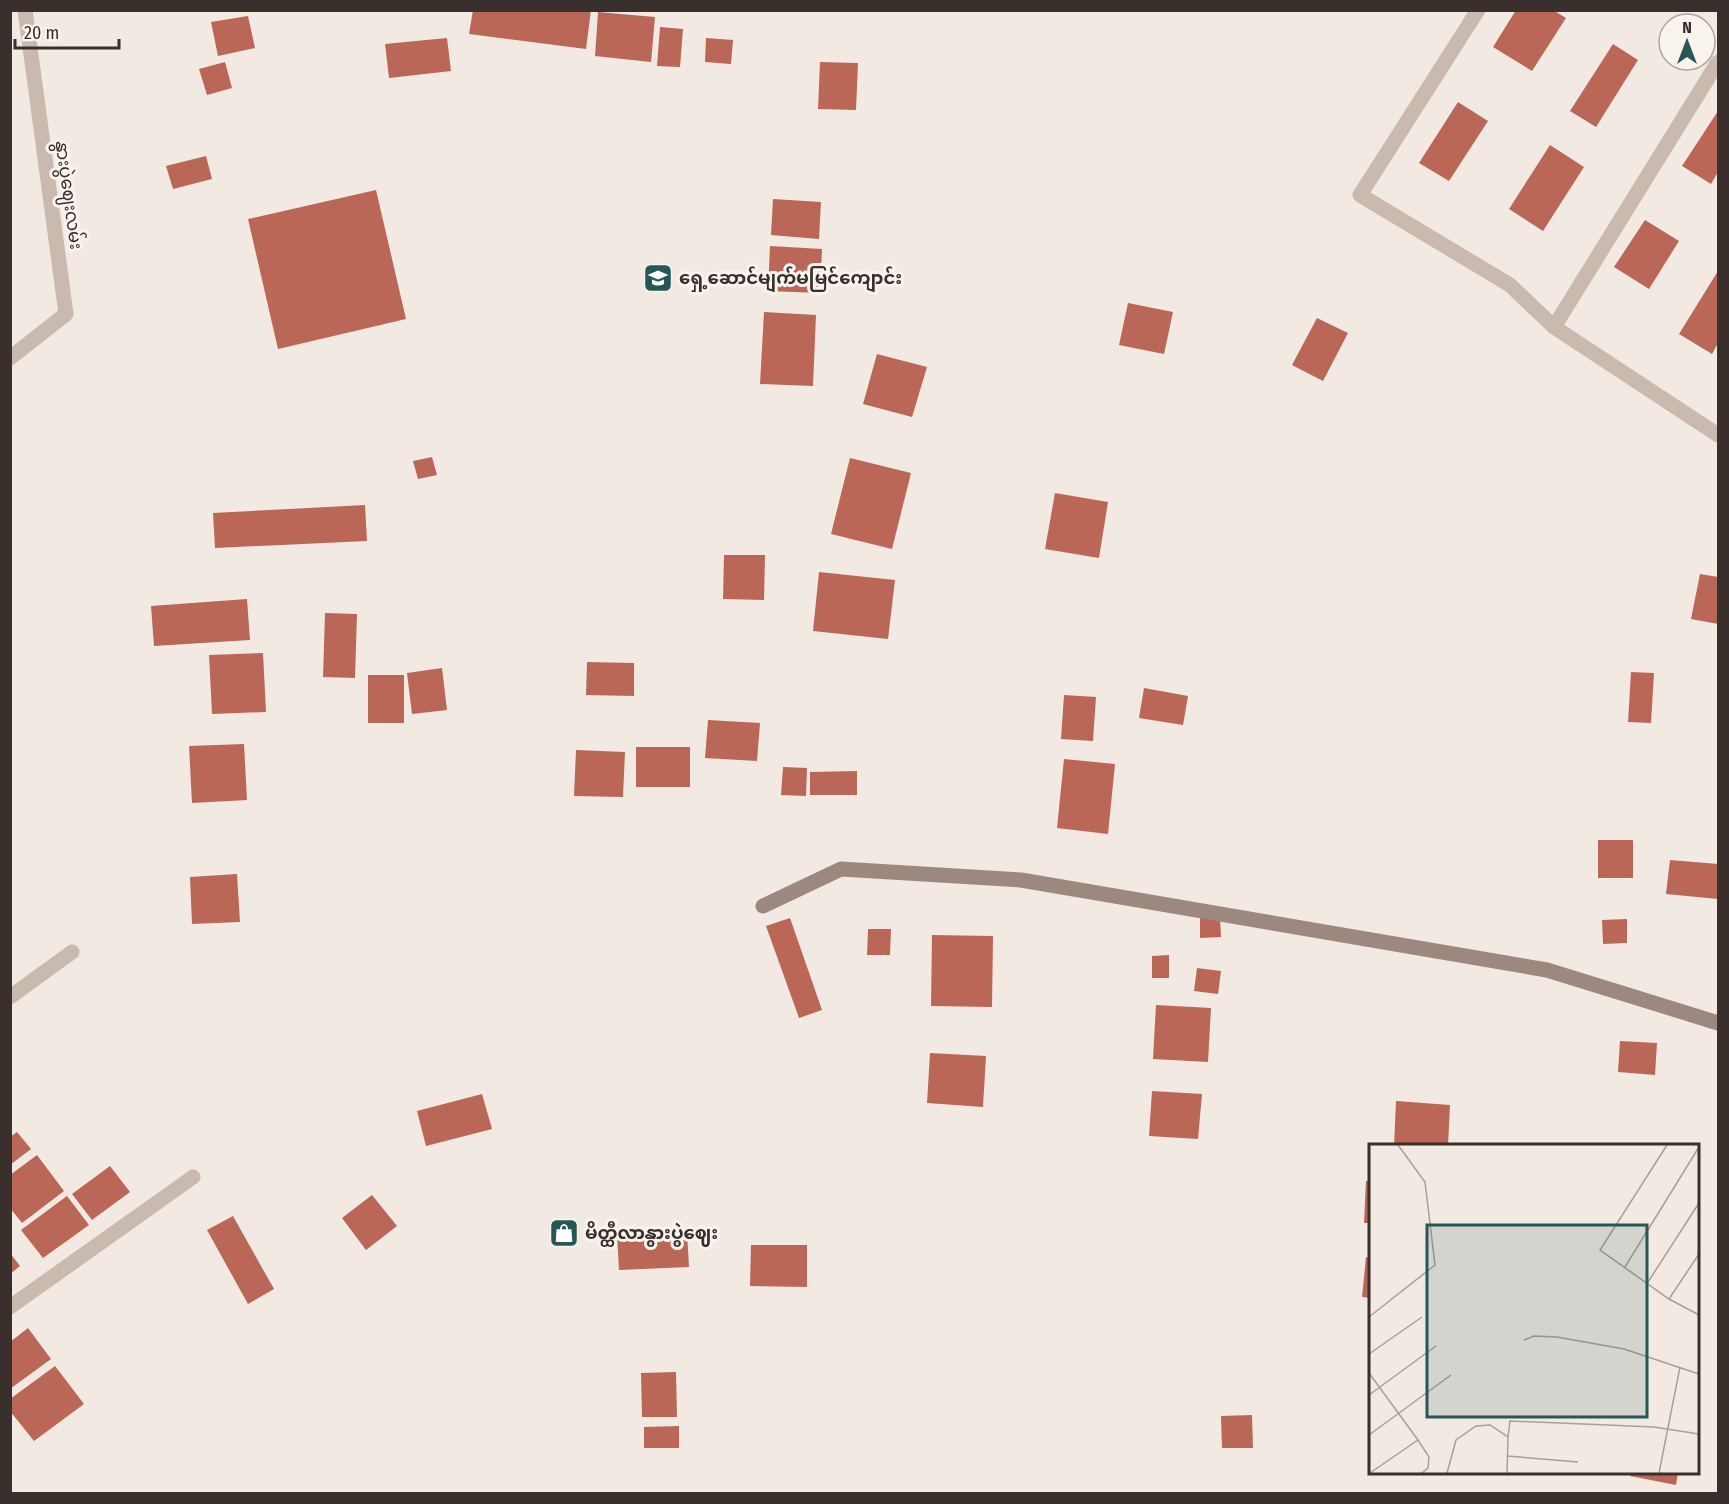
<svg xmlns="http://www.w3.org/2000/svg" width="1729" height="1504" font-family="'Fira Sans Condensed','Noto Sans Myanmar',sans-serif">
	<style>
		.building { fill: #bb6757 }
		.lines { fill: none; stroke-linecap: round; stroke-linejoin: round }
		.street { stroke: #c9b9af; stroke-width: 15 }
		.secondary { stroke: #9d8880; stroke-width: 15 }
		.labels { text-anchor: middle; stroke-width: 6; stroke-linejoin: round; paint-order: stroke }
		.street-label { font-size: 18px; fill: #392f2c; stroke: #f9f3ee }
		.poi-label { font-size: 18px; font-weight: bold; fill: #392f2c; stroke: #f9f3ee; text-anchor: start }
		.inset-road { fill: none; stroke: #a89f99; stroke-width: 1.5 }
		.view { fill: #255756; fill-opacity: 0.15; stroke: #255756; stroke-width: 3 }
		.inset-edge { fill: none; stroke: #392f2c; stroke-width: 3 }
	</style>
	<rect width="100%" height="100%" fill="#f2e9e2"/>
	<path class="building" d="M473 10H591L586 49 469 34Z
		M1516 10H1553L1566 18 1532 71 1493 47Z
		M598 12 655 17 651 62 595 56Z
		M248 16 255 48 218 56 211 22Z
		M660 27 683 29 680 67 657 66Z
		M447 38 451 71 389 78 385 44Z
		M706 38 733 40 731 64 705 62Z
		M1613 44 1638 60 1596 127 1570 111Z
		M225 62 232 88 207 95 199 69Z
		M820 62 858 63 856 110 818 109Z
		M1458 102 1488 121 1449 181 1419 163Z
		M1718 111V172L1711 184 1682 166Z
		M1550 145 1584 167 1543 231 1509 209Z
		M206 156 212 179 173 189 166 166Z
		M376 190 406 319 278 349 248 219Z
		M773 199 821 202 819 239 771 235Z
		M1645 220 1679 241 1649 289 1614 267Z
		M770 246 822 249 820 293 768 291Z
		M1718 271V343L1712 354 1679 334Z
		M1128 303 1173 312 1164 354 1119 345Z
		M764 312 816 315 813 386 760 384Z
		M1317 318 1348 333 1323 381 1292 365Z
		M877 354 927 367 912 417 863 404Z
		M432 457 437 475 418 479 413 461Z
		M850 458 911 473 892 549 831 534Z
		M1055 493 1108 502 1099 558 1045 549Z
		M365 505 367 541 215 548 213 513Z
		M724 555H765L764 600 723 599Z
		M819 572 895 580 888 639 813 631Z
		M1700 574 1718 577V624L1691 619Z
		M247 599 250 640 154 646 151 606Z
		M325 613 357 614 355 678 323 677Z
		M263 653 266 712 212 714 209 655Z
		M587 662 634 663V696L586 695Z
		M442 668 447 710 412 714 407 673Z
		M1631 672 1654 673 1651 723 1628 722Z
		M368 675H404V723H368Z
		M1144 688 1188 696 1183 725 1139 718Z
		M1064 695 1096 697 1093 741 1061 739Z
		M708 720 760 723 757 761 705 758Z
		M244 744 247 800 192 803 189 746Z
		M636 747H690V787H636Z
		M576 750 625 752 623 797 574 796Z
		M1064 759 1115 764 1108 834 1057 828Z
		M783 767 807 768 806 796 781 795Z
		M857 771V795H810V772Z
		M1598 840H1633V878H1598Z
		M1670 860 1718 864V899L1666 894Z
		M237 874 240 922 192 924 190 877Z
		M1220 917 1221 937 1200 938V918Z
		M790 918 822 1010 799 1018 766 926Z
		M1627 919V943L1603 944 1602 920Z
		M868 929H891L890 955H867Z
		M932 935 993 936 992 1007 931 1006Z
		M1169 955V978H1152V956Z
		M1197 968 1221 971 1218 994 1194 991Z
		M1156 1005 1211 1008 1208 1062 1153 1059Z
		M1620 1041 1657 1043 1655 1075 1618 1072Z
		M930 1053 986 1056 983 1107 927 1103Z
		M1152 1091 1202 1094 1198 1139 1149 1136Z
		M482 1094 492 1129 426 1146 417 1111Z
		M1396 1101 1450 1105 1448 1146H1394Z
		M17 1132 31 1149 10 1165V1137Z
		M37 1155 64 1191 22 1223 10 1208V1175Z
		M110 1166 130 1192 92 1220 72 1194Z
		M1366 1181H1370V1223H1364Z
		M372 1195 397 1226 366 1250 342 1218Z
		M67 1196 89 1225 43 1258 21 1230Z
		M233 1216 274 1289 248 1304 207 1230Z
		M687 1232 689 1267 619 1270 617 1235Z
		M751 1245H807V1287L750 1286Z
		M10 1253 20 1266 10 1274Z
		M1366 1257 1370 1258V1298L1362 1297Z
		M28 1328 51 1359 10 1389V1342Z
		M55 1366 84 1404 34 1441 10 1411V1399Z
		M676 1372 677 1417H642L641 1373Z
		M1252 1415 1253 1448H1222L1221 1416Z
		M679 1426V1448H644V1427Z
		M1630 1472H1678L1676 1485 1630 1476Z"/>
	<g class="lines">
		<path class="street" d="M1478 10 1360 195 1510 285 1554 327 1718 435
			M1554 327 1718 62
			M10 358 66 314 25 10
			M10 997 72 952
			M10 1307 193 1177"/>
		<path class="secondary" d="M763 906 841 869 1021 880 1547 970 1718 1023"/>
	</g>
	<defs>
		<g id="school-square" transform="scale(1.5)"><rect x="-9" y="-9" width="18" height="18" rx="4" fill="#255756" stroke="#f9f3ee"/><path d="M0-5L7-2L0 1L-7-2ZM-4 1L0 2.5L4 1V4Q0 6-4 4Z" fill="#fff"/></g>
		<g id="shop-square" transform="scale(1.5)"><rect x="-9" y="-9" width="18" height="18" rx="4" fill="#255756" stroke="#f9f3ee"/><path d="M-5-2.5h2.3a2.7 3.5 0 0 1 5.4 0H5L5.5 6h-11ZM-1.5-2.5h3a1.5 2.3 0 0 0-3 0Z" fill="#fff"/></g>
	</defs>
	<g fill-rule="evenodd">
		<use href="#school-square" x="658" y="278"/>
		<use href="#shop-square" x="564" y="1233"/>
	</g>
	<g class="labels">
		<g class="street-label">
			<text transform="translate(69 195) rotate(82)" y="6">နွားပွဲဈေးလမ်း</text>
		</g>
		<g class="poi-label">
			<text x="679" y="284">ရှေ့ဆောင်မျက်မမြင်ကျောင်း</text>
			<text x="585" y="1239">မိတ္ထီလာနွားပွဲဈေး</text>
		</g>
	</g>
	<g transform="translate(1369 1144)">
		<rect width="330" height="330" fill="#f2e9e2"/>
		<path class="inset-road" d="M298 1 231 106 300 155 330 171M256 123 330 3M279 138 330 59M300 155 330 110M0 173 66 121 56 38 29 1M155 196 165 192 188 193 255 205 330 230M0 210 53 173M0 229 49 296M0 251 67 202M0 291 82 231M139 293 141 277 285 283 330 290M138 312 209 318M1 329 49 296 60 313 59 324 53 329M78 329 87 296 107 282 121 281 139 293 138 329M290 329 311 223"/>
		<path class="view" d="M58 81H278V273H58Z"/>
		<rect width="330" height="330" class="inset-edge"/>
	</g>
	<rect width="1729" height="1504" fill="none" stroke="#392f2c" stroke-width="24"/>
	<g transform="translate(1687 42)"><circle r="28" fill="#f9f3ee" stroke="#aca5a0" stroke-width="1.5"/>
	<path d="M0-4.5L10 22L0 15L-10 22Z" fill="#255756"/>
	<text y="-9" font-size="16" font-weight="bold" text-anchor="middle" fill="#392f2c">N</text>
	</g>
	<path d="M15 39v9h104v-9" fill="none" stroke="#392f2c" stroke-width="3"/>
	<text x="24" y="39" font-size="18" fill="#392f2c" stroke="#f9f3ee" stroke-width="4.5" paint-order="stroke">20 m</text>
</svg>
